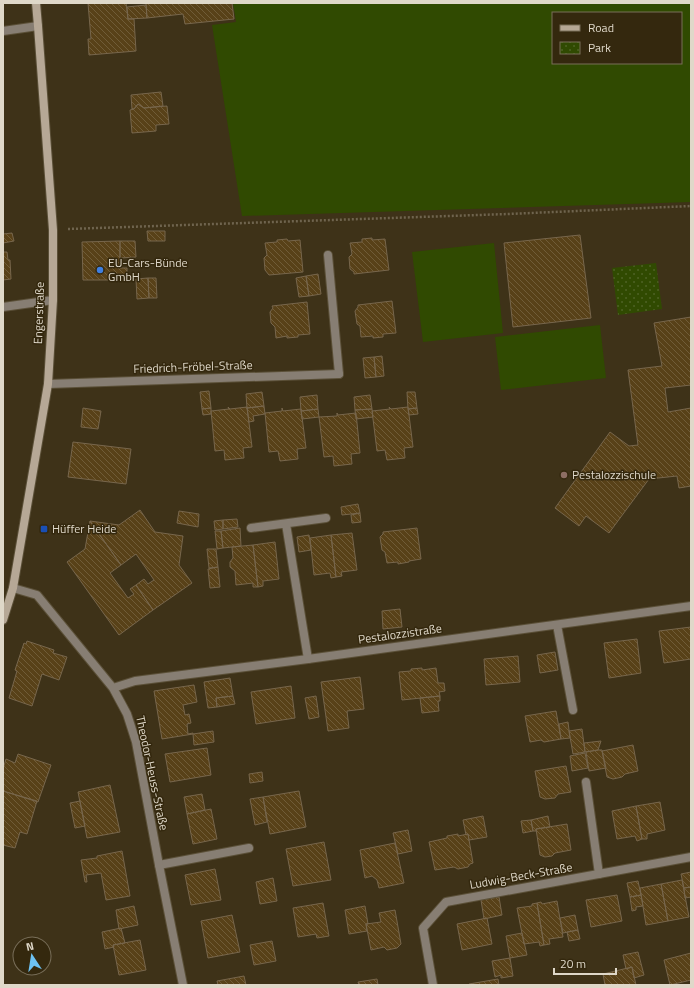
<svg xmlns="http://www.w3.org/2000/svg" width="694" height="988" font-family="'Titillium Web',sans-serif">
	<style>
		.grass { fill: #304a01; fill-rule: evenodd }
		.park { fill: url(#park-dots) }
		.building { fill: url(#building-back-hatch); stroke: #77664c }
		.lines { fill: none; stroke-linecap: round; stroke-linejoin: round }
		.lane-casing { stroke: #5b5038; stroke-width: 10 }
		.street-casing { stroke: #5b5038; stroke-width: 10 }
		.secondary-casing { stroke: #5b5038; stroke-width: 10 }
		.path { stroke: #6f644e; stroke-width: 2.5; stroke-dasharray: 2 2; stroke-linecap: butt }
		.lane { stroke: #877e73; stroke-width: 8 }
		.street { stroke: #877e73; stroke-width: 8 }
		.secondary { stroke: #b6a896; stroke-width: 8 }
		.shop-dot { fill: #3f7fe0; stroke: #34280e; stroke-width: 1.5 }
		.education-dot { fill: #8d6e63; stroke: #34280e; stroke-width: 1.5 }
		.transit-dot { fill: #1a4fb4; stroke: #34280e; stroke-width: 1.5 }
		.labels { text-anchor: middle; stroke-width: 3; stroke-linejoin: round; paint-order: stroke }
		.poi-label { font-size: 12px; fill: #dfd8c9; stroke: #34280e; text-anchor: start }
		.street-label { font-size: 12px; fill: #dfd8c9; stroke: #34280e }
	</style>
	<defs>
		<pattern id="park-dots" width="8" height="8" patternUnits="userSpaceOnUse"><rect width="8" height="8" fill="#304a01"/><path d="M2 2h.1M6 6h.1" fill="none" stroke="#4e6325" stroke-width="1.8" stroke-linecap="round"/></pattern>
		<pattern id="building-back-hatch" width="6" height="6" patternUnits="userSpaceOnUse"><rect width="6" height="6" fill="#584118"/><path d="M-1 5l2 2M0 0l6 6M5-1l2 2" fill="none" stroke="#705c38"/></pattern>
	</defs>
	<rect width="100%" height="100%" fill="#3e3218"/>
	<path class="grass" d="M233 3H691V202L242 216 212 25 236 22ZM553 13H681V63H553Z
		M494 243 503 333 423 342 412 252Z
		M600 325 606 378 501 390 495 337Z"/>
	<path class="park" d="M656 263 662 309 618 315 612 268Z"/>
	<path class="building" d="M88 3H126L128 19H134L136 51 89 55 88 39H91Z
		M146 3H232L234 19 185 24 183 14 147 18Z
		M146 5 147 18 128 19 127 7Z
		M161 92 163 106 144 108 138 104 134 109H132L131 95Z
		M138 104 144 108 167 106 169 124 156 125V131L132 133 130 110 134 109Z
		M147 231H165V241H148Z
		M12 233 14 241 3 243V234Z
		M580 235 591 318 513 327 504 243Z
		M372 238V240L385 239 389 270 354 274V272L350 269 349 257 352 254 350 243 362 242V239Z
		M287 239 288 241 300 240 303 272 269 275 265 270 264 258 267 255 265 243 277 242V240Z
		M120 241V268H127V280H83L82 242Z
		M120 241H135L136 257 120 258Z
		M3 252H7L8 260H10L11 279 3 280Z
		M318 274 321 294 309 296 306 276Z
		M306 276 309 296 299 297 296 278Z
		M148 278H156L157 298H149Z
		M148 278 149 298 137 299 136 279Z
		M392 301 396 333 383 334V337L373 338V336L361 337 360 326 357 324 355 311 358 307V305Z
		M307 302 310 334 298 335V337L287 338V336L276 338 275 327 271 323 270 312 273 308 272 306Z
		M691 317V385L665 388 668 412 691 408V486L679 488 677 476 649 479 609 533 586 516 579 526 555 508 610 432 629 446 638 445 628 370 662 366 654 323Z
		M382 356 384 376 376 377 374 357Z
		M374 357 376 377 365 378 363 358Z
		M209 391 211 408 202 409 200 392Z
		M262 392 264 406 247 408 246 394Z
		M407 392H415L417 408 408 409Z
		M317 395 318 409 301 411 300 397Z
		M370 395 372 409 355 410 354 397Z
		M264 406 265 414 253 416 254 421 249 422 247 408Z
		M228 407 230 409 247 407 252 447 243 448 244 458 225 460 224 450 215 451 211 411 229 409Z
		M389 407 391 409 408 407 413 447 404 448 405 458 387 460 385 450 377 451 372 411 390 409Z
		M83 408 101 411 98 429 81 427Z
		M211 408V414L203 415 202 409Z
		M282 408 283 411 301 409 306 448 297 449 298 459 280 461 278 451 269 452 265 413 282 411Z
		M417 408 418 414 409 415 408 409Z
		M318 409 319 417 302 419 301 411Z
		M372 409 373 417 356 419 355 410Z
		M337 413 338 415 356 413 360 453 351 454 352 464 334 466 333 456 324 457 319 417 337 416Z
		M73 442 131 449 126 484 68 477Z
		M358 504 360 513 342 515 341 507Z
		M140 510 155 532 183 536 179 565 192 583 153 610 136 585 144 579 148 584 154 580 136 554 121 565 90 521 119 525Z
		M179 511 199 514 198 527 177 523Z
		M360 513 361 522 352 523 351 515Z
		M237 519 238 527 223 529V520Z
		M223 520V529L215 530 214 521Z
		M90 521 121 565 110 573 128 598 134 594 130 589 136 585 153 610 119 635 67 562 85 549Z
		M240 528 241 546 223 548 221 531Z
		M417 528 421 559 409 561V562L398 564V562L387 563 385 552 382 550 380 537 383 534V532Z
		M215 531H221L223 548 217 549Z
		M352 533 357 570 341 572 342 576 336 577 331 535Z
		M309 535 311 550 299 552 297 537Z
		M331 535 336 577 331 578 330 573 314 575 310 538Z
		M275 542 279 579 263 581V586L258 587 253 545Z
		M253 545 258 587H253V583L236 585 235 571 230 567V562L233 558 232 547Z
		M207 549H216L218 567 209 568Z
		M218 567 220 587 210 588 208 569Z
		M400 609 402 627 383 629 382 611Z
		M691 627V659L664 663 659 631Z
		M637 639 641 673 609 678 604 643Z
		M27 641 54 650 53 653 67 657 59 680 42 674 32 706 9 698 17 671 15 670 24 643 26 644Z
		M555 652 558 670 540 673 537 655Z
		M518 656 520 682 486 685 484 659Z
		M422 668V670L436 668 438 683H444L445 691 439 692 440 696 402 700 399 672 411 671V669Z
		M360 677 364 709 347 711 349 728 328 731 321 682Z
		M230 678 233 696 216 698 217 707 208 708 204 682Z
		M194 685 197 702 183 705 185 715 189 714 191 723 187 724 188 734 193 733V734L162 739 154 691Z
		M291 686 295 718 256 724 251 692Z
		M233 696 235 704 217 707 216 698Z
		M316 696 319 717 309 719 305 698Z
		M440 696V701H438L439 711 422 713 420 698Z
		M556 711 561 739 544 742 541 740 530 742 525 716Z
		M568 722 570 738 561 739 559 724Z
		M582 729 585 752 573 754 569 731Z
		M213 731 214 742 194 745 193 734Z
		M601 741 598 750 585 752 584 743Z
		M633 745 638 771 625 774 622 777 613 779 607 777 602 751Z
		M207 748 211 775 170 782 165 754Z
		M598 750H602L606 768 589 771 586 752Z
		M585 753 588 768 572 771 570 756Z
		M18 754 51 765 38 802 3 791V769L6 759 15 763Z
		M566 766 571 792 558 794 555 798 545 799 540 797 535 771Z
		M262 772 263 781 250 783 249 774Z
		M110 785 120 832 87 838 78 792Z
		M3 791 37 801 27 834 20 832 15 848 3 845Z
		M299 791 306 827 270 834 263 797Z
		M202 794 205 810 187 814 184 797Z
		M263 797 267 822 255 825 250 799Z
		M80 801 85 826 75 828 70 803Z
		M660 802 665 830 647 834V839H642L636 806Z
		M636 806 642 839 637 841 635 836 617 839 612 811Z
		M211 809 217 839 193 844 187 814Z
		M483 816 487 837 469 840 468 834 466 835 463 820Z
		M548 816 550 827 536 829V831H533L531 820Z
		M531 820 533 831 523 833 521 821Z
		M567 824 571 850 555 853 552 856 545 857 540 855 536 829Z
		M408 830 412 851 398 854 393 833Z
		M458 834V836L468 834 473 863 470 864 468 867 458 869 454 867 435 870 429 842 447 838V836Z
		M324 842 331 880 293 886 286 849Z
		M395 843 404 883 379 888 377 880 372 876 365 878 360 850Z
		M122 851 130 896 106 900 101 873 86 875 87 882H85L81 860 97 858V856Z
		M215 869 221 900 191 905 185 875Z
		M691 872V887L684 888 681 874Z
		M273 878 277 901 260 904 256 882Z
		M682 880 689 917 668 921 661 884Z
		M638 881 641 895 630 897 627 883Z
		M661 884 668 921 646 925 640 888Z
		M691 887V897L685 898 684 888Z
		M617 895 622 921 591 927 586 900Z
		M641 895 643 906 636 907V910L632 911 630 897Z
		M499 897 502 915 484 919 481 900Z
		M557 901 563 937 549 939 550 944 544 945 537 903 541 902 542 904Z
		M323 903 329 936 317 938 316 934 298 937 293 908Z
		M537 903 544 945 540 946 539 942 524 944 517 908 532 906V904Z
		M134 906 138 925 119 929 116 910Z
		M365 906 368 924H366L367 931 349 934 345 910Z
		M395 910 401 944 397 948 387 950 384 947 371 950 366 924 381 922 379 913Z
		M232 915 240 952 208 958 201 921Z
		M575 915 578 930 563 933 560 918Z
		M487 918 492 944 462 950 457 924Z
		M121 928 125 943 113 945 114 947 105 949 102 932Z
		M578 930 580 939 569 941 567 932Z
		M522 933 527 955 510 958 506 936Z
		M140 940 146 970 119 975 113 945Z
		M272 941 276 961 254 965 250 945Z
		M638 952 644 975 634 978 632 967 626 969 623 955Z
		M691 953V980L670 985 664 960Z
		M510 958 513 976 501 978V975L495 977 492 961Z
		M632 967 636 985H605L603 974Z
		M244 976 246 985H218L217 981Z
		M377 979 378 985H359L358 982Z
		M498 979 499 985H469V984Z"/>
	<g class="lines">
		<g class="lane-casing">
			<path id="lane" d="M328 255 339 374
				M286 524 308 659
				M251 528 326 518
				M557 625 573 710
				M586 782 599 874
				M159 865 249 848"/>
		</g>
		<g class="street-casing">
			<path id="street" d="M3 31 38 26
				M3 307 53 300
				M48 384 339 374
				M13 588 37 595 113 688 127 714 136 742 159 865 183 985
				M113 688 135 681 308 659 691 606
				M433 985 423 928 446 902 691 857"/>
		</g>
		<g class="secondary-casing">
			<path id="secondary" d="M3 620 13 588 48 384 53 300V230L38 26 36 3"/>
		</g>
		<path class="path" d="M68 229 508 214 691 206"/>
		<use href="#lane" class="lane"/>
		<use href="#street" class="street"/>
		<use href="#secondary" class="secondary"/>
	</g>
	<circle class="shop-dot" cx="100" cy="270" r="4"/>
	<circle class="education-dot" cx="564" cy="475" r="4"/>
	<rect class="transit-dot" x="40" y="525" width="8" height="8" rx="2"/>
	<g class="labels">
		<g class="poi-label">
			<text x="108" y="267">EU-Cars-Bünde<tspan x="108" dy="14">GmbH</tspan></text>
			<text x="572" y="479">Pestalozzischule</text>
			<text x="52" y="533">Hüffer Heide</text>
		</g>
		<g class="street-label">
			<text transform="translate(39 313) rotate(-88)" y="4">Engerstraße</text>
			<text transform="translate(193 367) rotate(-2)" y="4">Friedrich-Fröbel-Straße</text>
			<text transform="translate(400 634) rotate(-8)" y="4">Pestalozzistraße</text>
			<text transform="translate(152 773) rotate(78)" y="4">Theodor-Heuss-Straße</text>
			<text transform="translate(521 876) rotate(-10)" y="4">Ludwig-Beck-Straße</text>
		</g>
	</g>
	<rect width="694" height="988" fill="none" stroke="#dfd8c9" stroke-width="8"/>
	<rect x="552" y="12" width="130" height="52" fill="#34280e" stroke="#786e59"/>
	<rect x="560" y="25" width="20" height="6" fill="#b6a896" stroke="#786e59"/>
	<text x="588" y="32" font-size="12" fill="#dfd8c9">Road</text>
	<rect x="560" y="42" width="20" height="12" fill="url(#park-dots)" stroke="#786e59"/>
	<text x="588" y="52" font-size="12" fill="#dfd8c9">Park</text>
	<g transform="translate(32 956) rotate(348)"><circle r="19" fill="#34280e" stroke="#786e59"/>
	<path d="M0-3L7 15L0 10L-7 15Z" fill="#6dc2f3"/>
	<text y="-6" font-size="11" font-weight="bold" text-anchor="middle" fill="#dfd8c9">N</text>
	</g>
	<path d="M554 968v6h62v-6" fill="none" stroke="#dfd8c9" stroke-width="2"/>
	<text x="560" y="968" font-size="12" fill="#dfd8c9" stroke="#34280e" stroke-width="3" paint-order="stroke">20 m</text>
</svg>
